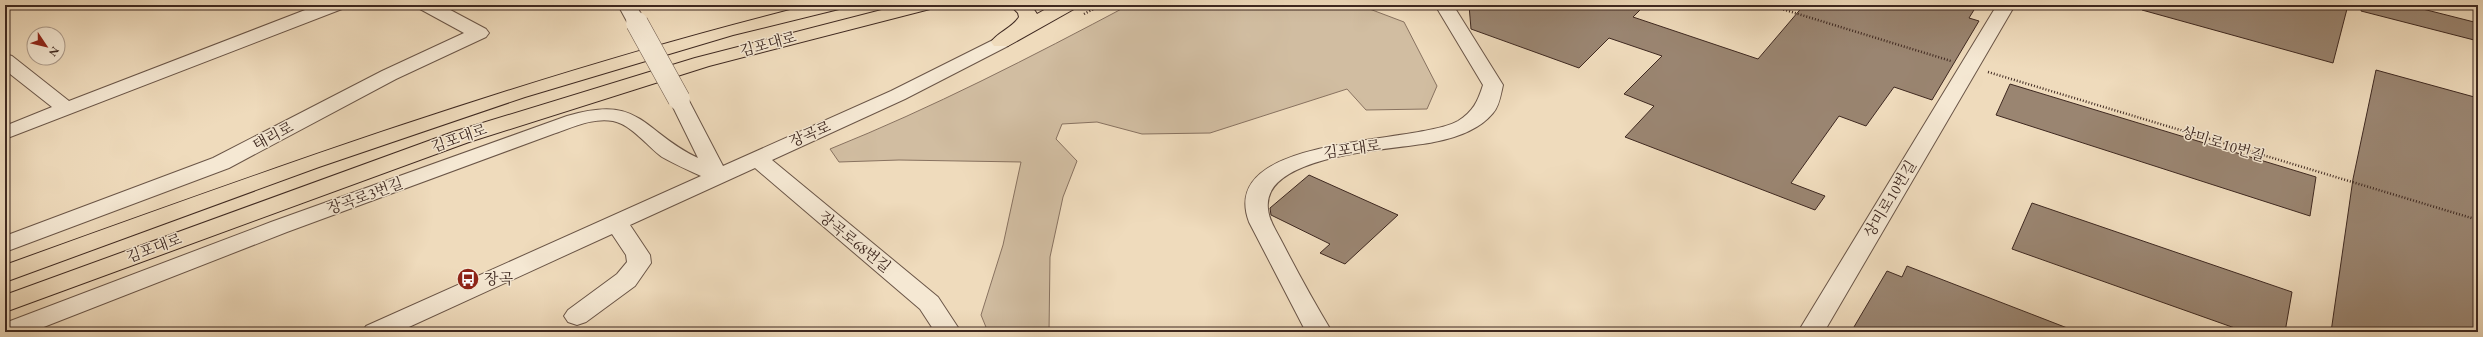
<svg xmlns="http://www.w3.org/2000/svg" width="2483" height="337" font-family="'EB Garamond','Noto Serif KR',serif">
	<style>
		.green { fill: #d1bda1; stroke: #887260 }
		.building { fill: #9a8571; stroke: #3e2820 }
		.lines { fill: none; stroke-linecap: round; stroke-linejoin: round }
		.minor-casing { stroke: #6a5547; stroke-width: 2 }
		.major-casing { stroke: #3e2820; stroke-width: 2 }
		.path { stroke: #3e2820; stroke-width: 2.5; stroke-dasharray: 1 2; stroke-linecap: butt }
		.minor { fill: #f5e8d3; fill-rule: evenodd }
		.major { fill: #efdbbc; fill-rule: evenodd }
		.minor-bridge-casing { stroke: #6a5547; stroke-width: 23; stroke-linecap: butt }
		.minor-bridge { stroke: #f5e8d3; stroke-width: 22 }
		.labels { text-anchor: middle; stroke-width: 3; stroke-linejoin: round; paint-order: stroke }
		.street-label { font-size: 15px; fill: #3e2820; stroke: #f5e8d3 }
		.poi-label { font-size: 15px; fill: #3e2820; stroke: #f5e8d3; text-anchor: start }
	</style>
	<rect width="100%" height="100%" fill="#efdbbc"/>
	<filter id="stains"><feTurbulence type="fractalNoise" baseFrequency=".005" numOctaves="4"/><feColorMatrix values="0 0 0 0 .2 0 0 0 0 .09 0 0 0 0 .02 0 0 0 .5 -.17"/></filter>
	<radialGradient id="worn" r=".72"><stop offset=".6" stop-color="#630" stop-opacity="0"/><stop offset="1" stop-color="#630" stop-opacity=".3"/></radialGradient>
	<path class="green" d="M1129 5H1359L1404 22 1437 86 1427 109 1366 110 1347 89 1210 133 1142 134 1097 122 1062 124 1056 139 1077 161 1063 197 1050 257 1049 332H988L981 315 1003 245 1021 162 899 160 839 162 830 149C932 108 1031 57 1129 5Z"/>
	<path class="building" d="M1469 5H1645L1633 17 1758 59 1804 5H1977L1969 18 1979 21 1932 100 1894 87 1866 126 1839 116 1791 183 1825 196 1815 210 1625 137 1654 106 1624 94 1662 56 1609 38 1579 68 1471 29Z
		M2142 5H2348L2333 63 2142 10Z
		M2362 5H2407L2478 23V41L2361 11Z
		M2376 70 2478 98V332H2331L2353 179Z
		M2010 84 2316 177 2310 216 1996 115Z
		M1309 175 1398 215 1345 264 1320 253 1330 244 1271 215 1270 208Z
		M2032 203 2292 292 2285 332H2246L2012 249Z
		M1907 266 2075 331 2074 332H1851L1887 271 1902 277Z"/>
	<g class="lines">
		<g class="minor-casing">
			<path id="minor" d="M318 5H344L342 9 5 139V126L52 107 5 70V54L12 56 69 101Z
				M418 5H441L486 29 489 33 486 37 396 79 229 168 5 252V236L213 158 382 71 464 33 420 9Z
				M618 5H636L646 23 644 27H630Z
				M1435 5H1453L1503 85C1501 94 1499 107 1493 113 1479 130 1455 138 1434 142 1398 150 1261 153 1268 209 1269 221 1277 232 1282 242 1298 273 1314 302 1332 332H1306L1249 222C1216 134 1415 145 1458 121 1473 112 1478 101 1483 85Z
				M1997 5H2015L1824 332H1798Z
				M1001 36 1008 38 1011 42 1008 46 905 99 772 160 938 297 961 332H935L920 309 755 168 630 225 650 255 651 263 635 286 586 322 577 325 568 322 564 316 568 310 617 274 627 262 626 255 612 234 398 332H362L366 326 701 176C688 170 674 164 662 157 647 146 632 125 613 121 593 117 571 128 553 134L287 232 31 332H5V323L271 222 567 116C642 94 640 130 698 158L669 99 672 95 679 93 686 95 723 166 891 91Z"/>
		</g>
		<g class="major-casing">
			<path id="major" d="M810 5H841L839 9 733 35 525 97 319 167 5 282V265C270 169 535 73 810 5Z
				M901 5H932L930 9 709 66 469 142 5 312V295L453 132 695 58Z
				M1010 5H1031L1037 14 1053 5H1076L1074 9 1008 46H994L991 42C998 32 1012 28 1019 17L1018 13Z"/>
		</g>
		<path class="path" d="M1769 5 1951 61
			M1084 14 1101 5
			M1988 72 2478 220"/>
		<use href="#minor" class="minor"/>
		<use href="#major" class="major"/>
		<g class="minor-bridge-casing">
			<path id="minor-bridge" d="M637 23 679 99"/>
		</g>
		<use href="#minor-bridge" class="minor-bridge"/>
	</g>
	<defs>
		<g id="bus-disc" transform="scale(1.15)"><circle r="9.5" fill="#8f2418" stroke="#f5e8d3"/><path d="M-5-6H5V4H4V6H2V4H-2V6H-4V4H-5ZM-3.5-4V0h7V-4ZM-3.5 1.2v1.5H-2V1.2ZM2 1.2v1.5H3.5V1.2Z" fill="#fff"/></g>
	</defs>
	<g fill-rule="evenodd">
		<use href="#bus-disc" x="468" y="279"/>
	</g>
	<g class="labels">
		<g class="street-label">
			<text transform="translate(768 44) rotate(-15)" y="5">김포대로</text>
			<text transform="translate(810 134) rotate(-23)" y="5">장곡로</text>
			<text transform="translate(273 136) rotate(-28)" y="5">태리로</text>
			<text transform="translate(459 138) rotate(-19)" y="5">김포대로</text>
			<text transform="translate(2223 144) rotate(17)" y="5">상미로10번길</text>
			<text transform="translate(1352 149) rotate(-8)" y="5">김포대로</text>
			<text transform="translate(365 196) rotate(-20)" y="5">장곡로3번길</text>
			<text transform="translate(1890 199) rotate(-59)" y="5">상미로10번길</text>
			<text transform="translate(855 242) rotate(39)" y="5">장곡로68번길</text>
			<text transform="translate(154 248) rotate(-20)" y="5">김포대로</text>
		</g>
		<g class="poi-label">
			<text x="484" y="284">장곡</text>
		</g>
	</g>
	<rect width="2483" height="337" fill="none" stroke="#efdbbc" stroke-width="20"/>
	<rect x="6" y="6" width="2471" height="325" fill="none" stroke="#3e2820" stroke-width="2"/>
	<rect x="10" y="10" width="2463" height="317" fill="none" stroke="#3e2820"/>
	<g transform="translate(46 46) rotate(125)"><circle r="19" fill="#f5e8d3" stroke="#ac9b8b"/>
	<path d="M0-3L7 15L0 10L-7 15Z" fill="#8f2418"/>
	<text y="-6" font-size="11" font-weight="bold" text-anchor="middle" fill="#3e2820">N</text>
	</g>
	<rect width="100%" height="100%" filter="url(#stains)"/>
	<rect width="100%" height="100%" fill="url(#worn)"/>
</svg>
